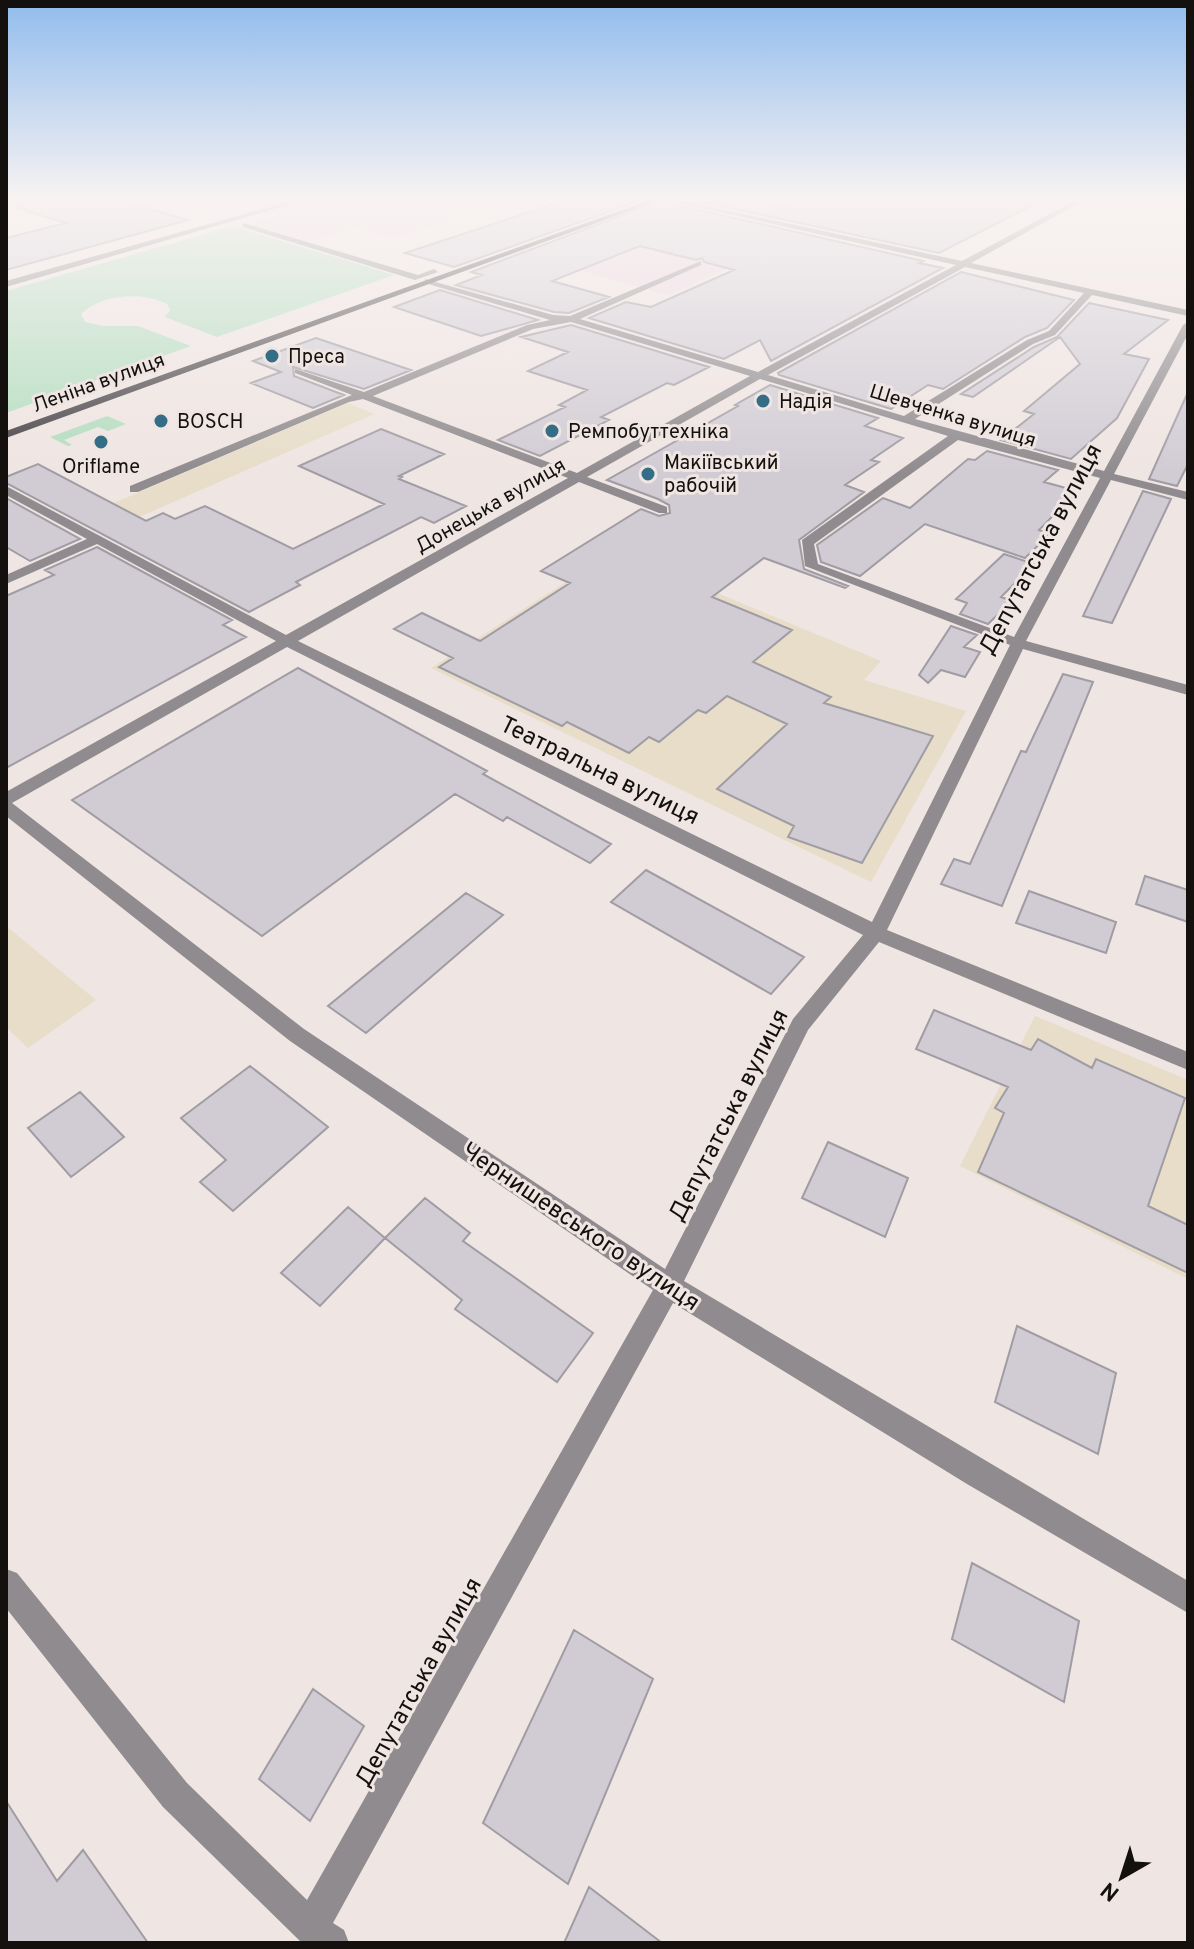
<svg xmlns="http://www.w3.org/2000/svg" width="1194" height="1949" font-family="Overpass,sans-serif">
	<style>
		.industrial { fill: #e7ddc8 }
		.education { fill: #eed6e2 }
		.green { fill: #b2ddbf }
		.building { fill: #d1ccd4; stroke: #a09ca3; stroke-width: 2 }
		.lines { fill: none; stroke-linecap: round; stroke-linejoin: round }
		.minor { fill: #8f8b8e; fill-rule: evenodd }
		.major { fill: #474246; fill-rule: evenodd }
		.poi-dot { fill: #356d87; stroke: #efe5e2; stroke-width: 3 }
		.labels { text-anchor: middle; stroke-width: 6; stroke-linejoin: round; paint-order: stroke }
		.far-poi-label { font-size: 20px; fill: #13100e; stroke: #efe5e2; text-anchor: start }
		.far-street-label { font-size: 20px; fill: #13100e; stroke: #efe5e2 }
		.street-label { font-size: 24px; fill: #13100e; stroke: #efe5e2 }
	</style>
	<rect width="100%" height="100%" fill="#efe5e2"/>
	<path class="industrial" d="M348 403 374 414 105 532 79 518Z
		M566 582 671 626 717 593 881 661 864 680 966 711 871 882 431 668Z
		M6 926 96 1000 28 1048 6 1027Z
		M1035 1016 1188 1080V1279L960 1166Z"/>
	<path class="education" d="M329 201H526L476 217 467 215 394 238 355 227 300 244 240 226Z
		M668 205 803 235 668 295 528 256Z"/>
	<path class="green" d="M233 226 394 275 217 337 165 317 170 310 167 304C144 291 100 294 81 314L85 322 104 326H138L191 346 6 413V291Z
		M107 416 126 424 108 431 98 427 64 440 72 445 68 446 50 437Z"/>
	<path class="building" d="M18 201H122L188 220 6 270V238L66 223 17 208Z
		M563 201H639L454 267 405 253Z
		M660 201 923 261 919 263 943 268 771 361 760 340 724 359 589 318 626 302 651 307 734 270 704 262 702 258 696 260 640 246 552 281 609 297 569 313 554 312 456 285 482 275 471 272Z
		M697 201H760L786 206 800 201H1041L939 253Z
		M961 272 1074 300 1047 328 1025 337 943 389 928 385 891 409 779 375 778 373Z
		M440 290 538 320 481 336 394 307Z
		M1089 303 1168 320 1124 354 1149 359 1117 418 1071 459 1001 440 1034 414 1024 411 1080 364 1060 337 973 397 961 394 1034 347 1057 337Z
		M571 325 709 367 674 385 667 383 601 417 609 420 540 456 498 440 565 407 559 405 587 390 528 371 568 352 521 337Z
		M316 338 411 370 364 389 293 367 294 376 344 395 313 408 251 383 281 372 253 361Z
		M770 385 878 418 865 426 903 438 871 460 879 462 845 485 864 492 799 540 804 569 848 586 845 588 764 558 712 597 792 630 753 662 831 697 824 703 933 736 862 863 788 837 794 826 717 789 787 724 727 696 706 713 698 710 659 742 649 737 629 753 567 722 562 726 439 667 453 658 394 629 422 613 480 641 570 583 541 571 641 509 659 516 670 513 669 505 658 499 607 480 738 406 735 405Z
		M1188 392V464L1177 486 1149 479Z
		M381 429 444 454 399 476 402 477 399 479 466 506 434 523 421 517 296 582 300 585 249 612 6 483V477L38 464 146 521 163 513 175 519 205 506 293 549 384 504 299 466Z
		M987 451 1058 470 1044 482 1077 491 1039 530 1050 534 1025 558 925 524 860 576 821 562 817 545 883 498 910 508 968 459 975 460Z
		M1143 491 1171 499 1112 623 1083 616Z
		M6 498 80 539 30 561 6 547Z
		M97 547 232 620 223 625 246 637 6 768V596L54 575 45 570Z
		M1004 554 1034 564 1001 597 1012 601 988 624 960 614 967 603 956 599Z
		M951 626 977 635 964 647 980 652 965 677 941 670 928 683 919 675Z
		M298 668 487 771 483 774 611 844 590 863 507 817 503 821 455 794 262 936 72 800Z
		M1063 674 1093 682 1002 906 941 884 954 859 970 864 1021 751 1026 752Z
		M646 870 804 957 771 994 611 902Z
		M1145 876 1188 890V922L1136 904Z
		M1029 891 1116 922 1106 953 1016 923Z
		M466 893 503 915 366 1033 328 1006Z
		M934 1010 1031 1050 1038 1039 1092 1068 1096 1059 1185 1098 1148 1206 1188 1225V1273L978 1172 1004 1113 995 1108 1008 1087 916 1049Z
		M250 1066 328 1127 233 1211 200 1182 226 1160 181 1118Z
		M80 1092 124 1137 71 1177 28 1128Z
		M828 1142 908 1178 885 1237 802 1198Z
		M425 1198 470 1233 463 1241 593 1333 557 1382 455 1309 462 1300 385 1238Z
		M348 1207 385 1238 320 1306 281 1273Z
		M1017 1326 1116 1373 1098 1454 995 1402Z
		M972 1563 1079 1621 1064 1702 952 1639Z
		M574 1630 653 1679 568 1884 483 1823Z
		M313 1689 364 1726 310 1821 259 1779Z
		M6 1801 57 1881 83 1850 148 1943H6Z
		M589 1887 662 1943H564Z"/>
	<g class="lines">
		<path class="minor" d="M291 201H302L6 287V281Z
			M671 201H684L962 261 1074 201H1083L971 263 1188 310V316L1092 295 1055 335 1033 344 915 419 1104 471 1183 325 1188 322V334L1114 474 1188 492V500L1111 480 1026 641 1188 685V695L1023 649 887 930 1188 1052V1070L879 942 808 1030 684 1281 1188 1581V1613L967 1484 673 1303 333 1923 344 1930 349 1943H302L163 1807 6 1608V1569L17 1573 187 1783 307 1900 653 1290 290 1041 6 816V792L276 641 97 544 6 584V575L87 539 6 495V486L286 635 568 478 363 399 349 402 138 492H130V486L352 395 295 373V369L364 392 527 325 550 320 425 283V279L553 315 570 316 701 261V265L580 319 758 372 956 265ZM965 267 1084 293 1049 331 1027 340 904 416 768 375ZM571 322 750 376 577 473 373 396 533 329ZM760 379 948 436 802 540 805 566 1010 645 872 922 298 641 579 482 659 513H667V507L587 477ZM958 440 1100 478 1014 637 818 564 814 544ZM287 647 863 935 793 1019 665 1269 304 1029 12 803Z
			M243 223 418 275 434 269 438 272 415 280 243 227Z"/>
		<path class="major" d="M647 201H657L6 438V431Z"/>
	</g>
	<linearGradient id="sky" x2="0" y2="1"><stop stop-color="#91bced"/><stop offset="0.42" stop-color="#f8f3f2"/><stop offset="1" stop-color="#f8f3f2" stop-opacity="0"/></linearGradient>
	<rect width="1194" height="474" fill="url(#sky)"/>
	<g class="poi-dot">
		<circle cx="272" cy="356" r="8"/>
		<circle cx="763" cy="401" r="8"/>
		<circle cx="161" cy="421" r="8"/>
		<circle cx="552" cy="431" r="8"/>
		<circle cx="101" cy="442" r="8"/>
		<circle cx="648" cy="474" r="8"/>
	</g>
	<g class="labels">
		<g class="far-poi-label">
			<text x="288" y="363">Преса</text>
			<text x="779" y="408">Надія</text>
			<text x="177" y="428">BOSCH</text>
			<text x="568" y="438">Ремпобуттехніка</text>
			<text x="664" y="469">Макіївський<tspan x="664" dy="23">рабочій</tspan></text>
			<text x="101" y="473" text-anchor="middle">Oriflame</text>
		</g>
		<g class="far-street-label">
			<text transform="translate(98 382) rotate(-20)" y="7">Леніна вулиця</text>
			<text transform="translate(953 415) rotate(17)" y="7">Шевченка вулиця</text>
			<text transform="translate(490 505) rotate(-30)" y="7">Донецька вулиця</text>
		</g>
		<g class="street-label">
			<text transform="translate(1040 549) rotate(-62)" y="8">Депутатська вулиця</text>
			<text transform="translate(600 770) rotate(26)" y="8">Театральна вулиця</text>
			<text transform="translate(728 1115) rotate(-63)" y="8">Депутатська вулиця</text>
			<text transform="translate(581 1226) rotate(34)" y="8">Чернишевського вулиця</text>
			<text transform="translate(418 1682) rotate(-61)" y="8">Депутатська вулиця</text>
		</g>
	</g>
	<rect width="1194" height="1949" fill="none" stroke="#13100e" stroke-width="16"/>
	<g transform="translate(1122 1877) rotate(219)" stroke="#efe5e2" stroke-width="6" paint-order="stroke">
	<path d="M0-6L14 30L0 20L-14 30Z" fill="#13100e"/>
	<text y="-12" font-size="22" font-weight="bold" text-anchor="middle" fill="#13100e">N</text>
	</g>
</svg>
